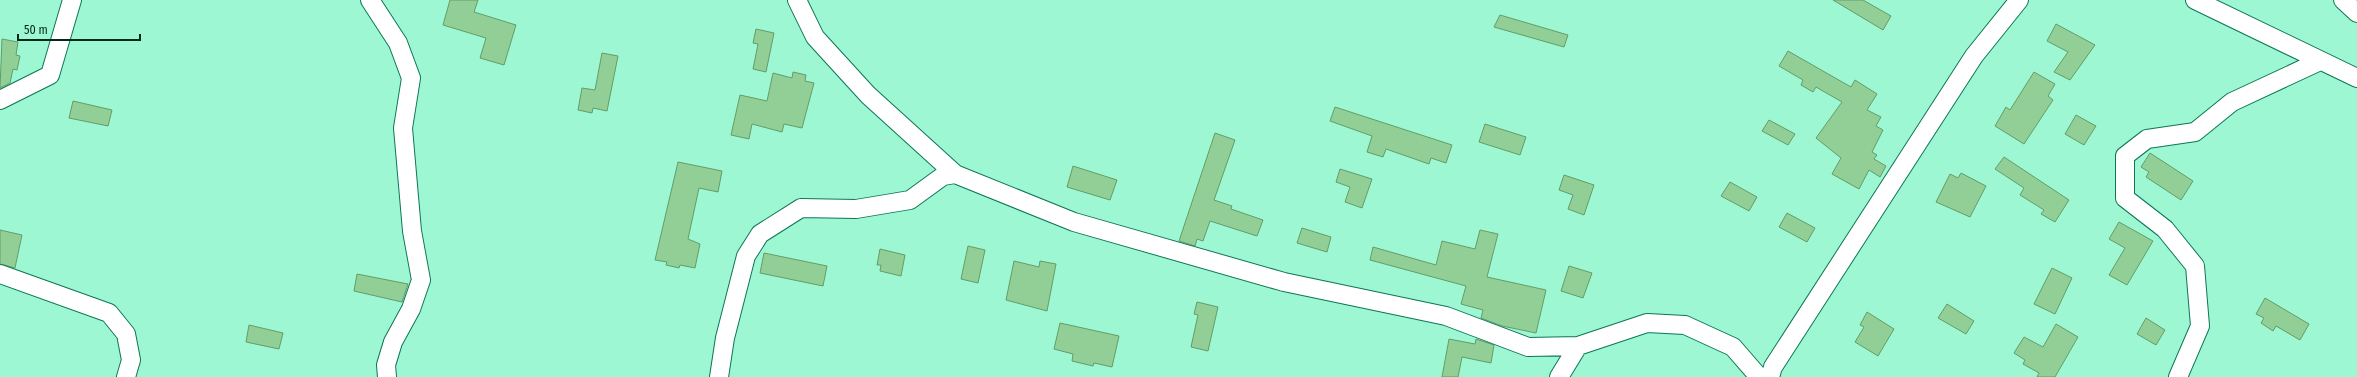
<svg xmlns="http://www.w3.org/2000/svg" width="2357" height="377" font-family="'Fira Sans Condensed',sans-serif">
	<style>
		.building { fill: #92cf97; stroke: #629d68 }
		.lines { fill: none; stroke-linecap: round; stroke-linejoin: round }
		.minor-casing { stroke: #0c7658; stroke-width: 20 }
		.minor { stroke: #fff; stroke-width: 18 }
	</style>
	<rect width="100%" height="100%" fill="#9ef7d3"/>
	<path class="building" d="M450 0H478L474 12 516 25 504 65 480 58 486 38 443 25Z
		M1833 0H1863L1891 16 1883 30Z
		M1500 15 1568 35 1564 47 1494 27Z
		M2056 24 2095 45 2070 80 2054 72 2068 52 2047 41Z
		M756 29 774 33 766 72 753 69 758 44 753 43Z
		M2 39 18 42 16 55 20 56 17 70 13 69 10 83 0 88Z
		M1788 51 1851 87 1855 80 1877 94 1867 110 1881 117 1876 126 1883 130 1872 152 1877 155 1874 159 1886 166 1880 177 1869 170 1859 189 1832 174 1841 158 1816 138 1842 102 1816 87 1813 92 1801 85 1803 80 1779 66Z
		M602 53 618 56 607 111 593 108 592 113 578 110 582 88 595 90Z
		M793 72 806 75 805 81 814 83 802 128 784 124 782 132 752 124 749 139 731 135 740 95 767 101 773 73 792 78Z
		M2034 72 2055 84 2048 96 2053 100 2024 144 1995 126 2006 107 2010 110Z
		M73 101 112 110 108 126 69 118Z
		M1335 107 1452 145 1446 163 1431 158 1429 164 1386 149 1383 157 1367 152 1372 136 1330 121Z
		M2076 115 2096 126 2084 145 2065 134Z
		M1769 120 1795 134 1788 145 1762 131Z
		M1485 124 1526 137 1520 155 1479 142Z
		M1215 133 1235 140 1214 200 1232 206 1231 209 1263 220 1257 236 1210 221 1203 241 1197 239 1195 246 1179 241Z
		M2150 153 2193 181 2181 200 2146 177 2149 172 2141 167Z
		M2004 157 2069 200 2055 222 2041 214 2044 210 2020 195 2024 188 1995 169Z
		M678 162 722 171 718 192 699 188 688 239 700 244 695 268 680 265 679 268 666 265 667 262 655 260Z
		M1073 166 1117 180 1110 200 1067 187Z
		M1340 169 1372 179 1362 208 1345 202 1350 187 1336 182Z
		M1961 173 1986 186 1970 217 1936 202 1950 174 1958 178Z
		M1564 175 1594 185 1584 215 1568 209 1573 195 1559 190Z
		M1730 182 1757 197 1749 211 1721 196Z
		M1787 213 1815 228 1807 242 1779 227Z
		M2119 222 2153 241 2127 285 2109 275 2125 248 2109 239Z
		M1302 228 1331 237 1327 252 1297 243Z
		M0 230 22 235 15 268 0 264Z
		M1480 230 1498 234 1487 277 1546 290 1536 333 1502 326 1481 318 1483 310 1461 304 1466 286 1370 260 1373 247 1436 265 1442 241 1475 249Z
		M968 246 985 250 978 283 961 279Z
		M880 249 905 255 901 276 880 271 881 265H877Z
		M764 253 827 266 823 286 760 273Z
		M1014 261 1039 267 1040 261 1056 264 1047 311 1006 300Z
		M1569 266 1592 273 1583 298 1561 291Z
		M2052 268 2072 278 2055 314 2034 304Z
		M357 274 408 284 402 302 354 291Z
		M2265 298 2309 324 2300 340 2276 326 2273 331 2261 323 2264 318 2256 314Z
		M1197 302 1218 307 1208 351 1191 347 1198 315 1194 314Z
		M1947 304 1974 321 1966 334 1938 318Z
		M1867 312 1894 329 1878 356 1855 342 1864 327 1860 325Z
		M2146 318 2165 330 2156 345 2137 334Z
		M1060 323 1119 336 1112 367 1094 363 1093 366 1072 361 1073 354 1054 349Z
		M2056 324 2078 337 2055 377H2037L2039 373 2023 364 2025 360 2014 353 2024 337 2043 347Z
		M249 325 283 333 279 349 246 342Z
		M1449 339 1475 344 1476 339 1494 345 1491 363 1462 357 1458 377H1442Z"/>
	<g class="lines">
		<g class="minor-casing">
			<path id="minor" d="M370 0 398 43 411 78 403 128 412 231 421 280 411 309 393 342 386 365 387 377
				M797 0 815 37 868 95 955 174 1074 222 1284 282 1446 316 1528 347 1578 346 1647 323 1685 325 1733 347 1759 377
				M2195 0 2357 78
				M2343 0 2357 13
				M0 100 50 75 72 0
				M0 274 109 313 126 334 131 360 126 377
				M719 377 725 338 746 256 760 234 801 208 856 209 910 200 943 176 955 174
				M1559 377 1578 346
				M1770 377 1773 367 1974 56 2019 0
				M2178 377 2200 326 2195 266 2165 229 2125 198V156L2147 139 2195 132 2232 102 2320 61"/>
		</g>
		<use href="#minor" class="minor"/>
	</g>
	<path d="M18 34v6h122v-6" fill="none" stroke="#00281b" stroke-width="2"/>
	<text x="24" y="34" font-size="12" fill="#00281b" stroke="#9ef7d3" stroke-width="3" paint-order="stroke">50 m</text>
</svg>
